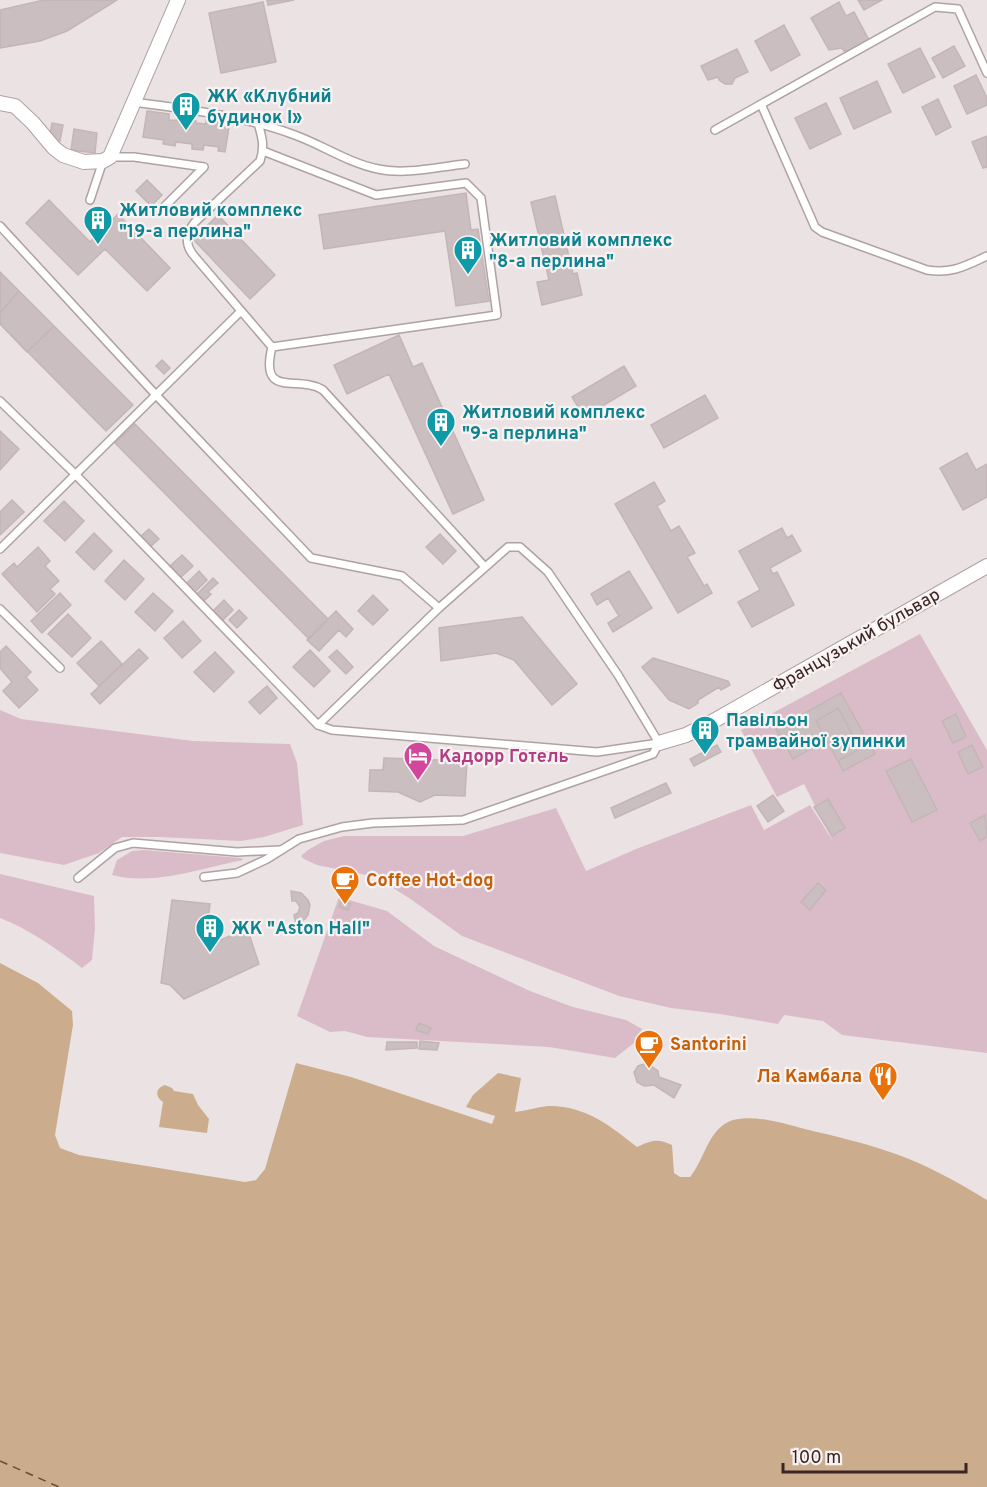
<svg xmlns="http://www.w3.org/2000/svg" width="987" height="1487" font-family="Overpass,sans-serif">
	<style>
		.green { fill: #dabcc8 }
		.water { fill: #cbad8e }
		.lines { fill: none; stroke-linecap: round; stroke-linejoin: round }
		.ferry { stroke: #714a23; stroke-width: 1.5; stroke-dasharray: 8 6; stroke-linecap: butt }
		.building { fill: #cbbec0; stroke: #c4b5b6; stroke-width: 1.5 }
		.lane-casing { stroke: #afa2a2; stroke-width: 10 }
		.street-casing { stroke: #afa2a2; stroke-width: 16 }
		.lane { stroke: #fff; stroke-width: 7 }
		.street { stroke: #fff; stroke-width: 14 }
		.labels { text-anchor: middle; stroke-width: 4.5; stroke-linejoin: round; paint-order: stroke }
		.culture-label { font-size: 18px; font-weight: bold; fill: #0d838f; stroke: #f8f2f3; text-anchor: start }
		.street-label { font-size: 18px; fill: #3a2523; stroke: #f8f2f3 }
		.hotel-label { font-size: 18px; font-weight: bold; fill: #b23c85; stroke: #f8f2f3; text-anchor: start }
		.food-label { font-size: 18px; font-weight: bold; fill: #c56008; stroke: #f8f2f3; text-anchor: start }
	</style>
	<rect width="100%" height="100%" fill="#ebe2e3"/>
	<path class="green" d="M920 634 987 750V1053L842 1035 823 1021 784 1015 778 1024 720 1014 671 1008 619 996 462 936 412 900 376 877 317 865 304 859 301 856 308 850 324 841 344 836H463L556 808 586 871 636 849 751 805 764 830 810 805 833 841 804 784 777 797 741 730Z
		M0 710 21 719 193 741 290 744 297 763 303 825 264 837 241 841 159 837H122L99 853 64 865 0 853Z
		M144 850 241 858 243 860C202 868 154 886 112 875L117 860 132 851Z
		M0 874 94 896 95 928 92 960 82 968C57 949 29 929 0 918Z
		M339 897 387 911 434 946 530 991 573 1007 626 1020 642 1029 634 1043 615 1058 549 1047 367 1037 345 1031 330 1032 297 1016Z"/>
	<path class="water" d="M0 963 38 983 72 1011 73 1025 55 1135 60 1148 79 1155 245 1182 256 1180 265 1169 296 1063 351 1077 492 1124 495 1116 466 1107 473 1095 498 1073 521 1078 515 1112C526 1111 537 1107 548 1106 584 1105 611 1126 637 1147 651 1140 658 1138 672 1145L674 1173 680 1177H690C705 1159 708 1128 733 1120 756 1114 784 1124 805 1129 834 1136 865 1143 893 1153 926 1164 957 1182 987 1200V1487H0Z
		M165 1085 172 1088 174 1091 193 1094 198 1105 209 1119 207 1133 159 1127 163 1102C155 1097 155 1088 165 1085Z"/>
	<g class="lines">
		<path class="ferry" d="M0 1461 59 1487"/>
	</g>
	<path class="building" d="M44 0H117L67 31 40 41 0 48V10Z
		M267 0H294L268 5Z
		M858 0H882L864 10Z
		M263 2 276 62 221 73 209 13Z
		M839 2 846 16 854 12 869 40 849 51H844L842 48 829 50 811 18Z
		M784 25 800 55 771 71 755 41Z
		M954 46 965 66 943 78 932 58Z
		M920 48 935 77 903 93 888 64Z
		M737 49 748 72 735 78 732 84H725L719 80 718 77 708 80 701 66Z
		M976 75 987 98V105L967 114 954 86Z
		M877 81 891 112 854 129 840 98Z
		M938 99 951 127 936 135 922 107Z
		M826 103 841 134 810 149 795 118Z
		M147 111 169 114V120L196 121V123L206 124V120L224 123 223 127H229L225 152 218 151 219 147 204 145 203 150 192 149V144L176 142 175 146 163 144 164 140 143 137Z
		M52 123 63 125 60 141 49 139Z
		M74 129 97 133 95 153 71 150Z
		M987 136V167L983 168 972 142Z
		M147 180 162 195 151 206 136 191Z
		M466 193 471 230 478 229 489 301 456 306 445 231 324 249 319 215Z
		M555 196 573 274 577 273 582 295 542 305 537 282 549 280 531 202Z
		M49 200 90 242 118 214 170 268 147 291 105 249 78 275 26 223Z
		M218 215 275 275 250 299 193 239Z
		M0 272 133 405 106 431 0 324Z
		M19 291 54 326 27 352 0 324V313Z
		M399 335 413 367 422 363 484 500 453 514 389 374 347 394 334 365Z
		M162 360 170 368 164 374 156 366Z
		M624 366 636 386 584 417 572 397Z
		M705 395 718 418 664 448 651 425Z
		M135 424 328 619 309 639 115 443Z
		M0 431 19 449 0 470Z
		M967 453 976 470 987 464V497L963 510 940 468Z
		M654 482 665 501 657 506 671 531 679 526 695 553 687 557 704 586 707 584 712 593 678 613 615 504Z
		M12 500 24 512 0 535V512Z
		M64 501 84 521 65 541 44 521Z
		M782 528 787 538 792 535 801 551 770 568 773 574 777 572 794 605 752 627 738 602 760 590 739 551Z
		M149 529 159 539 150 547 140 537Z
		M94 533 112 551 94 570 76 552Z
		M440 534 456 551 443 564 426 547Z
		M38 547 50 561 45 566 59 581 50 589 55 594 37 612 2 574 14 563 17 567Z
		M182 555 193 566 180 578 169 567Z
		M124 560 144 579 125 600 105 581Z
		M199 571 207 580 194 593 186 584Z
		M629 571 652 608 613 632 608 623 619 616 608 598 597 605 591 594Z
		M213 578 218 583 208 592 211 594 203 602 196 595Z
		M60 593 71 605 42 633 31 621Z
		M153 593 173 611 155 631 135 612Z
		M373 595 388 610 373 625 358 611Z
		M224 600 233 610 222 621 213 611Z
		M239 610 247 618 237 628 229 620Z
		M336 611 353 629 346 637 339 630 319 651 307 640Z
		M68 614 91 638 72 657 48 634Z
		M522 617 577 684 552 705 514 660 496 653 441 661 439 628Z
		M183 621 201 641 182 658 164 638Z
		M101 641 122 664 99 686 77 663Z
		M6 646 31 672 26 677 38 690 19 708 3 691 12 682 0 668V652Z
		M139 649 148 658 100 704 91 694Z
		M310 650 330 671 314 687 293 667Z
		M337 650 353 667 346 674 329 657Z
		M215 652 234 672 214 692 194 672Z
		M653 658 728 681 730 685 721 690 719 687 698 700V703L689 709 669 700 642 667Z
		M267 686 277 698 260 714 249 702Z
		M841 693 875 754 843 771 838 761 860 749 838 708 816 721 826 740 793 759 776 729Z
		M838 708 860 749 838 761 816 721Z
		M956 714 966 737 953 743 942 721Z
		M717 745 721 752 694 766 690 759Z
		M972 745 983 767 968 774 958 752Z
		M384 758 467 761 465 796 435 795 420 802 398 792 369 791 370 770H383Z
		M911 759 937 810 912 822 886 771Z
		M666 783 671 793 615 818 611 808Z
		M773 795 784 811 768 822 757 806Z
		M828 799 845 828 832 836 814 807Z
		M985 815 987 837 980 841 970 823Z
		M818 883 826 890 810 910 801 902Z
		M291 891 301 893 308 900 310 905 308 915 305 919 296 924 294 915 298 913 300 907 296 901H292Z
		M172 900 210 904 206 935 208 942 212 944 247 928 259 964 184 999 170 985 161 983Z
		M341 901 351 904 348 910 339 907Z
		M419 1023 431 1028 428 1034 416 1030Z
		M420 1041 439 1043 437 1050 419 1049Z
		M387 1042H417V1048L386 1050Z
		M647 1063 658 1071 659 1077 681 1085 674 1098 654 1085 644 1086 637 1082 634 1072 638 1066Z"/>
	<g class="lines">
		<g class="lane-casing">
			<path id="lane" d="M134 102C187 109 243 116 292 134 321 144 348 163 378 169 405 175 437 167 465 164
				M761 104 815 227 822 232 927 270C952 274 965 266 987 256
				M258 123C262 137 265 146 260 161L194 223C185 235 185 246 195 257L272 347
				M715 130 935 7 958 9 987 73
				M263 151 376 195 466 183 481 198 497 315 272 347
				M110 157H134L204 167 160 211
				M90 200 103 161
				M0 226 156 395 311 558 402 576 439 608
				M272 347C259 400 298 374 323 390L485 567
				M0 401 75 474 318 725 332 730 597 752 659 743
				M0 549 241 311
				M0 609 60 668
				M318 725 439 608 508 547H520L548 572 618 675 659 743
				M204 877 237 873 267 859 299 839 342 827 373 823 463 820 653 754 659 743
				M78 878 115 848 133 843 237 852 280 850"/>
		</g>
		<g class="street-casing">
			<path id="street" d="M0 103 15 106 33 123 54 148 63 155 84 162 103 161 110 157 178 0
				M659 743 686 735 710 723 987 566"/>
		</g>
		<use href="#lane" class="lane"/>
		<use href="#street" class="street"/>
	</g>
	<defs>
		<g id="building-pin" transform="scale(1.5)"><path d="M0 17L-7.5 6A9.5 9.5 0 1 1 7.5 6Z" fill="#0f9aa8" stroke="#f8f2f3"/><path d="M-4-6H4V6H1V3H-1V6H-4ZM-2.5-4.3h1.7v1.8h-1.7ZM.8-4.3h1.7v1.8H.8ZM-2.5-1h1.7V.8h-1.7ZM.8-1h1.7V.8H.8Z" fill="#fff"/></g>
		<g id="hotel-pin" transform="scale(1.5)"><path d="M0 17L-7.5 6A9.5 9.5 0 1 1 7.5 6Z" fill="#d1479c" stroke="#f8f2f3"/><path d="M-6-4.5h1.5V1H6V5H4.5V3h-9V5H-6ZM-4 0a1.8 1.8 0 1 1 3.6 0ZM.5 0V-2.5h3Q6-2.5 6 0Z" fill="#fff"/></g>
		<g id="cafe-pin" transform="scale(1.5)"><path d="M0 17L-7.5 6A9.5 9.5 0 1 1 7.5 6Z" fill="#e8710a" stroke="#f8f2f3"/><path d="M-5.5-4.5H6V0H3Q3 3.5 0 3.5H-2.5Q-5.5 3.5-5.5 0ZM3-3.2v2h1.7v-2ZM-6 4.5H4V6H-6Z" fill="#fff"/></g>
		<g id="restaurant-pin" transform="scale(1.5)"><path d="M0 17L-7.5 6A9.5 9.5 0 1 1 7.5 6Z" fill="#e8710a" stroke="#f8f2f3"/><path d="M-5-6h1v4h1v-4h1v4h1v-4h1v5L-1.5 .5V6h-2V.5L-5-1ZM5-6V6H3V1.5H1.5Q1.5-4 5-6Z" fill="#fff"/></g>
	</defs>
	<g fill-rule="evenodd">
		<use href="#building-pin" x="186" y="106"/>
		<use href="#building-pin" x="98" y="220"/>
		<use href="#building-pin" x="468" y="250"/>
		<use href="#building-pin" x="441" y="422"/>
		<use href="#building-pin" x="705" y="730"/>
		<use href="#hotel-pin" x="418" y="756"/>
		<use href="#cafe-pin" x="345" y="880"/>
		<use href="#building-pin" x="210" y="928"/>
		<use href="#cafe-pin" x="649" y="1044"/>
		<use href="#restaurant-pin" x="883" y="1076"/>
	</g>
	<g class="labels">
		<g class="culture-label">
			<text x="207" y="102">ЖК «Клубний<tspan x="207" dy="21">будинок I»</tspan></text>
			<text x="119" y="216">Житловий комплекс<tspan x="119" dy="21">"19-а перлина"</tspan></text>
			<text x="489" y="246">Житловий комплекс<tspan x="489" dy="21">"8-а перлина"</tspan></text>
			<text x="462" y="418">Житловий комплекс<tspan x="462" dy="21">"9-а перлина"</tspan></text>
			<text x="726" y="726">Павільон<tspan x="726" dy="21">трамвайної зупинки</tspan></text>
			<text x="231" y="934">ЖК "Aston Hall"</text>
		</g>
		<g class="street-label">
			<text transform="translate(856 640) rotate(-30)" y="6">Французький бульвар</text>
		</g>
		<g class="hotel-label">
			<text x="439" y="762">Кадорр Готель</text>
		</g>
		<g class="food-label">
			<text x="366" y="886">Coffee Hot-dog</text>
			<text x="670" y="1050">Santorini</text>
			<text x="862" y="1082" text-anchor="end">Ла Камбала</text>
		</g>
	</g>
	<path d="M783 1463v9h183v-9" fill="none" stroke="#3a2523" stroke-width="3"/>
	<text x="792" y="1463" font-size="18" fill="#3a2523" stroke="#f8f2f3" stroke-width="4.5" paint-order="stroke">100 m</text>
</svg>
